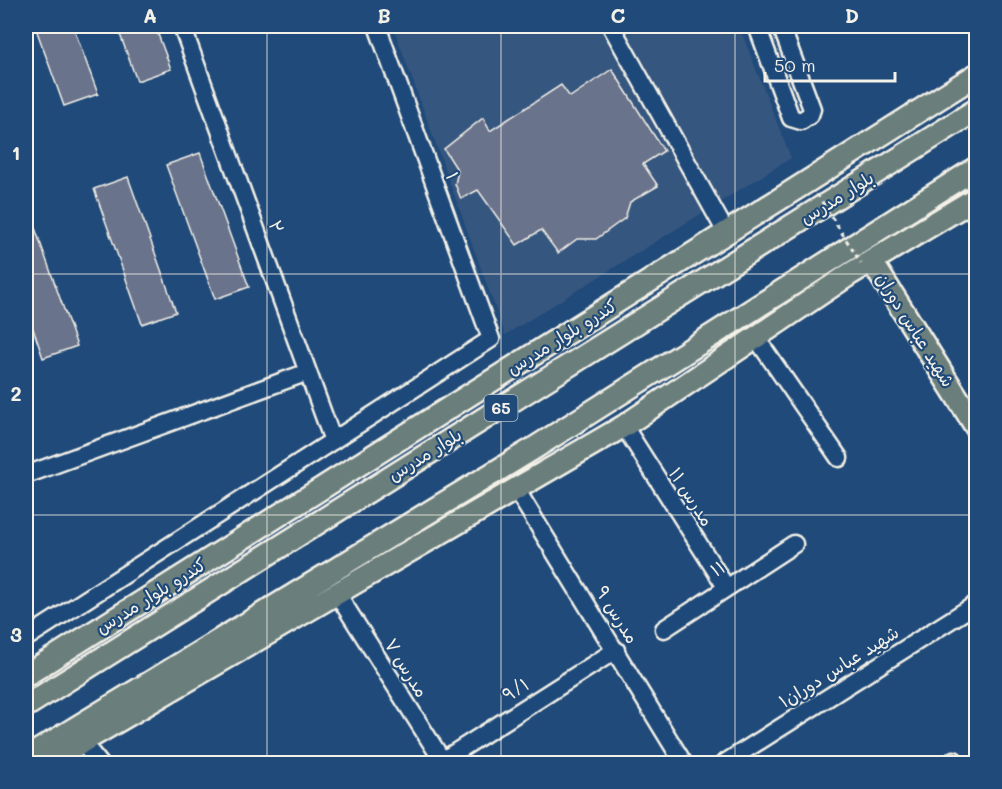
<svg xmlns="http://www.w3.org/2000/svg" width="1002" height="789" font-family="Mali,'Playpen Sans Arabic',sans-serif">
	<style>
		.built { fill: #36567f }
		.building { fill: #6b738c; stroke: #f4f1e8; stroke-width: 1.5 }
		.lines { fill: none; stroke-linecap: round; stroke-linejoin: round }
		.minor-casing { stroke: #f4f1e8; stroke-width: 21 }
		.major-casing { stroke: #f4f1e8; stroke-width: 26 }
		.minor { stroke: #1f4a7a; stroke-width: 16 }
		.major { stroke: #6b7f7c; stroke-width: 21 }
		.path-bridge { stroke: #f4f1e8; stroke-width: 3; stroke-dasharray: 4.5 4.5; stroke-linecap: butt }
		.grid { fill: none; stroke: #f4f1e8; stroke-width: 1.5; stroke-opacity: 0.55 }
		.labels { text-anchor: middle; stroke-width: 4.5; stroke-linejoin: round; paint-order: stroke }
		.shield { fill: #1f4a7a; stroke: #b4bfc7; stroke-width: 1.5 }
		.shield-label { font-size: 16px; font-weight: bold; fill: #f4f1e8 }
		.street-label { font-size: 18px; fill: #f4f1e8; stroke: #1f4a7a }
		.neatline { fill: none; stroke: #f4f1e8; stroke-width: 2 }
		.grid-label { font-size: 20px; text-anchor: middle; font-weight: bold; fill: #f4f1e8 }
	</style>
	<rect width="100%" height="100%" fill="#1f4a7a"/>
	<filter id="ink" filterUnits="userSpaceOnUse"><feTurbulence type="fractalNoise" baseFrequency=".0167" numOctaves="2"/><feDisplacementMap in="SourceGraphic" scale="12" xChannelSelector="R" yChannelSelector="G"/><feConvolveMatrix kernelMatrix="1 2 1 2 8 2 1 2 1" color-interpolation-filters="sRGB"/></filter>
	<g filter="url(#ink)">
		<path class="built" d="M393 26H739L791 158 505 335Z"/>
		<path class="building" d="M35 26H73L98 94 64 106Z
			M117 26H155L171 69 137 81Z
			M612 69 664 151 643 164 658 186 630 202 625 218 596 239H577L558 253 541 230 517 245 478 190 461 199 455 184 458 171 444 149 483 118 490 131 561 85 570 97Z
			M200 153 249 287 215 299 166 165Z
			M128 177 176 312 142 324 94 189Z
			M29 211 77 346 43 358 26 308V212Z"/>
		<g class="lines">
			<g class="minor-casing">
				<path id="minor" d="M182 26 333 441
					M611 26 727 234
					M757 26 791 118 801 121 810 115 812 109 781 26
					M757 339 839 458
					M624 426 726 587
					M26 475 308 372
					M516 489 684 764
					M338 595 442 760
					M664 629 794 544
					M26 638 491 339 377 26
					M82 742 100 764
					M954 760 956 764
					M437 764 616 650
					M723 764 976 604"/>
			</g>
			<g class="major-casing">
				<path id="major" d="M872 262 976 427
					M26 675 976 75
					M26 706 976 110
					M26 758 536 447 976 168
					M51 764 82 742 624 426 850 274 976 198"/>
			</g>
			<use href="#minor" class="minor"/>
			<use href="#major" class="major"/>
			<path class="path-bridge" d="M817 194 861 263"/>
		</g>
	</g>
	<path class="grid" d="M267 26V764M501 26V764M735 26V764M26 274H976M26 515H976"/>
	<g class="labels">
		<rect class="shield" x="484.5" y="395" width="33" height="26" rx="4.5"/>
		<g class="shield-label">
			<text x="501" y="414">65</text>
		</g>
		<g class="street-label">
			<text transform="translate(452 176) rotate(70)" y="6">۱</text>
			<text transform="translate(837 198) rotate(-32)" y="6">بلوار مدرس</text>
			<text transform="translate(276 227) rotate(70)" y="6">۲</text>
			<text transform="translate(915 330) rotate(58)" y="6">شهید عباس دوران</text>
			<text transform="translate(562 337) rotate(-32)" y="6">کندرو بلوار مدرس</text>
			<text transform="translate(425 455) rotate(-32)" y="6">بلوار مدرس</text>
			<text transform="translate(691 497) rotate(57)" y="6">مدرس ۱۱</text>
			<text transform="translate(718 569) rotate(-33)" y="6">۱۱</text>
			<text transform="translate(151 596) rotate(-32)" y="6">کندرو بلوار مدرس</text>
			<text transform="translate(617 615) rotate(58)" y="6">مدرس ۹</text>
			<text transform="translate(839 667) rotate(-32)" y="6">شهید عباس دوران۱</text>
			<text transform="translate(406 668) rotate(58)" y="6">مدرس ۷</text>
			<text transform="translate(516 690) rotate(-32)" y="6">۹/۱</text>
		</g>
	</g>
	<rect width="1002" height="789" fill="none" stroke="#1f4a7a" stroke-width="66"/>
	<path d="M765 72v9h130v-9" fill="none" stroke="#f4f1e8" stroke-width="3"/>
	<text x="774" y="72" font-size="18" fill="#f4f1e8" stroke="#1f4a7a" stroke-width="4.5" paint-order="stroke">50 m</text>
	<rect x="33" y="33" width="936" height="723" class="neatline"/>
	<g class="grid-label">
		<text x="150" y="23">A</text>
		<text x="384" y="23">B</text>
		<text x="618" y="23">C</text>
		<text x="852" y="23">D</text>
		<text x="16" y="160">1</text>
		<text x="16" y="401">2</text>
		<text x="16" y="642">3</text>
	</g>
</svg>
